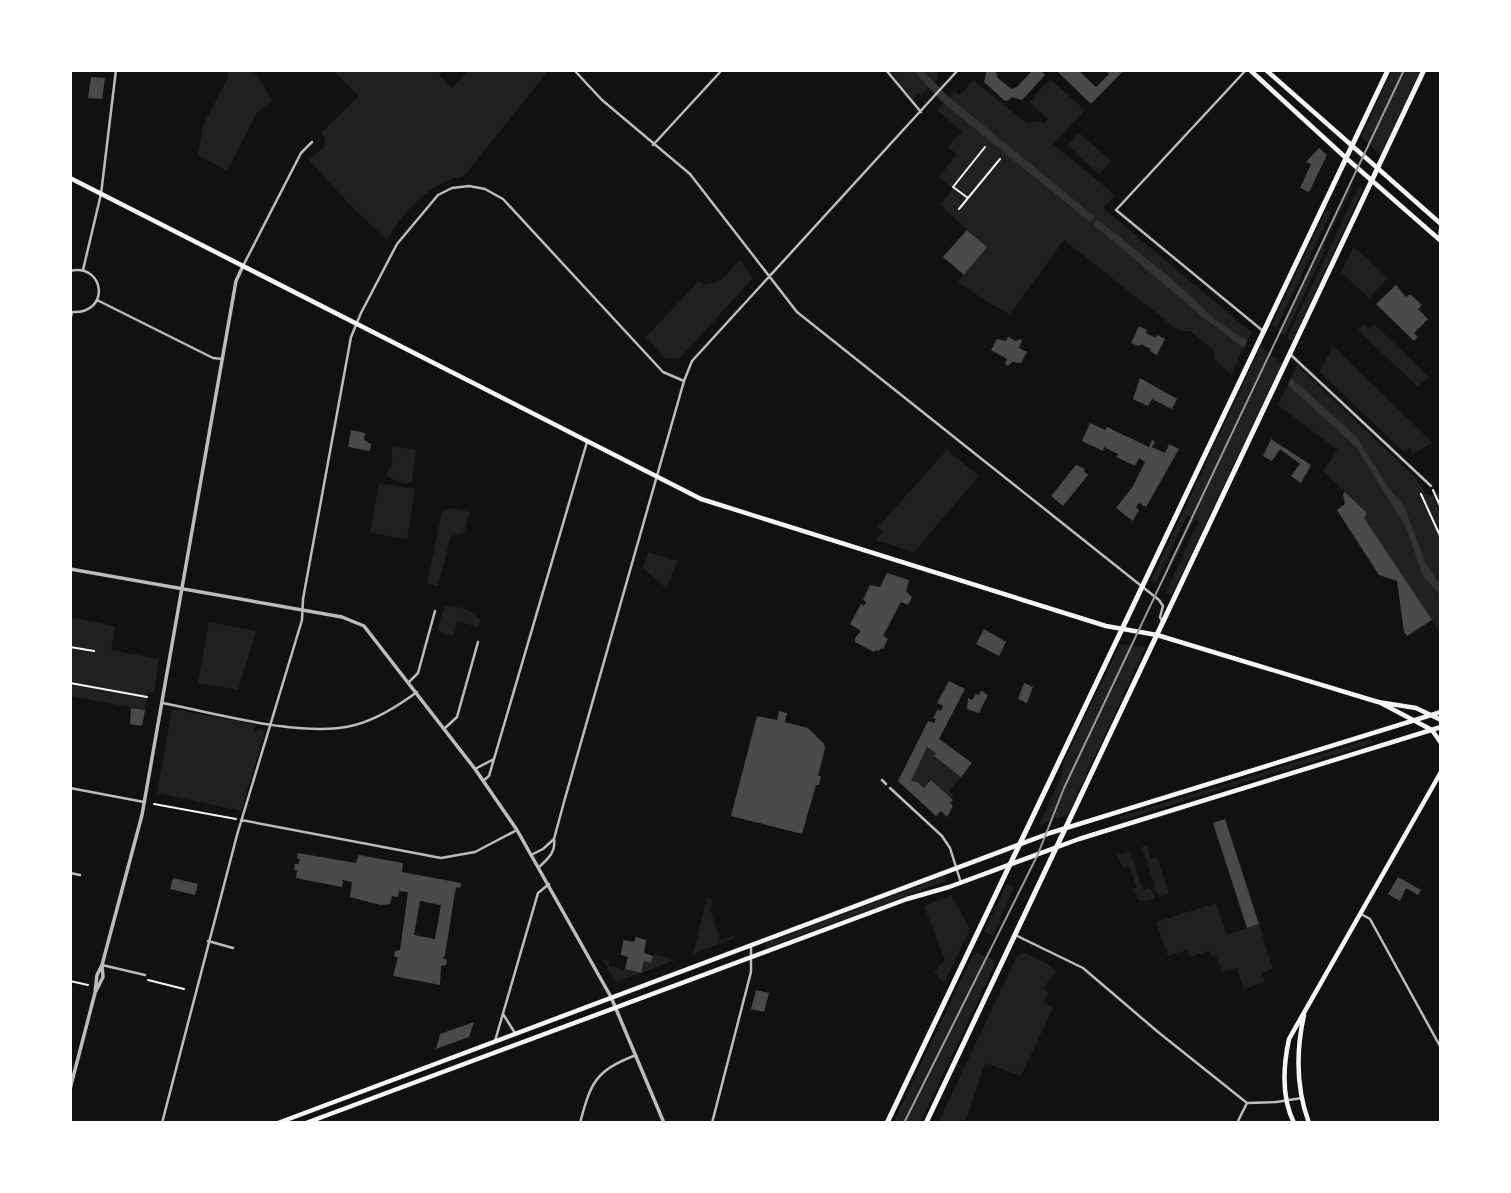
<svg xmlns="http://www.w3.org/2000/svg" width="1511" height="1193" font-family="'PT Sans',sans-serif">
	<style>
		.green { fill: #202020 }
		.water { fill: #333 }
		.building { fill: #4a4a4a; fill-rule: evenodd }
		.lines { fill: none; stroke-linecap: round; stroke-linejoin: round }
		.path { stroke: #f5f5f5; stroke-width: 2 }
		.minor { stroke: #bcbcbc; stroke-width: 2.5 }
		.tertiary { stroke: #bcbcbc; stroke-width: 3.5 }
		.secondary { stroke: #f5f5f5; stroke-width: 4.5 }
		.primary { stroke: #f5f5f5; stroke-width: 5 }
		.tram { stroke: #9a9a9a; stroke-width: 2 }
	</style>
	<rect width="100%" height="100%" fill="#111"/>
	<path class="green" d="M225 70H252L260 79 272 101 258 111 227 171 198 155 203 126 228 77V71Z
		M333 70H443L439 75 452 88 469 70H549L464 176C431 181 403 212 387 240L350 205 309 160 324 147 325 139 322 132 359 96Z
		M889 70H940L937 74 939 77 922 95 918 94 913 100Z
		M1392 70H1421L1381 155 1370 145V143H1368L1361 137Z
		M1050 79 1085 110 1053 144 1115 195 1103 208 1251 332 1231 375 1214 358V350L1190 331H1179L1064 240 1010 314 992 305 958 282 987 247 940 205 953 189 939 177 957 154 948 147 962 131 937 110 954 91 960 95 973 80 1028 124 1038 121 1045 124 1048 119 1029 102Z
		M1079 133 1111 161 1099 174 1067 145Z
		M1351 185 1353 186 1323 248 1325 250 1285 336 1278 331Z
		M1359 186 1363 189 1292 342 1287 338Z
		M1326 210 1331 213 1276 329 1272 324Z
		M1353 248 1360 252 1388 278 1369 298 1341 272Z
		M740 260 753 278 679 359 665 358 646 337 699 281 704 285 720 281Z
		M1364 324 1369 329 1374 324 1429 377 1418 387 1358 330Z
		M1261 346 1282 364 1171 596 1166 592 1199 521 1194 520 1162 588 1192 518 1187 516 1156 583 1151 580Z
		M1333 346 1432 442 1413 455 1410 448 1404 452 1320 372Z
		M1297 365 1415 477 1426 494 1434 496 1441 489V634L1364 518 1367 513 1323 471 1338 450 1278 405Z
		M393 447 416 449 412 482C404 485 394 480 387 476 387 469 392 466 392 460 393 454 390 452 393 447Z
		M947 450 979 476 914 552 876 540 883 532 878 527Z
		M379 483 415 489 407 539 370 533Z
		M452 508 470 512 464 533 451 536 438 586 427 583 442 512Z
		M648 552 678 561 666 588 643 568Z
		M445 606C459 606 470 609 480 620L478 627 457 621 454 636 442 634 437 628Z
		M70 617 115 626 111 650 159 659 154 693 148 692 145 710 70 696Z
		M209 622 256 631 238 690 198 683Z
		M1120 644 1146 647 1067 816 1057 819 1053 816 1049 821 1039 825 1061 777 1065 759Z
		M172 709 255 724 253 731H257L258 729 265 731 241 811 157 793Z
		M1371 739 1373 743 1121 820 1119 817Z
		M927 747 936 753 934 756 961 777 949 791 954 796 951 799 931 780 924 788 911 781Z
		M1147 845 1150 859 1157 857 1169 894 1159 897 1153 887 1155 886 1142 847Z
		M1130 851 1143 890 1150 888 1156 898 1146 901 1138 900 1132 889 1137 888 1129 866 1123 868 1117 855Z
		M945 876 946 881 766 948V943Z
		M1007 884 1014 887 993 936 984 932Z
		M951 895 970 929 944 983 934 972 945 960 924 906Z
		M707 898 713 900 710 909 720 940 736 935 734 938 693 954Z
		M1216 903 1227 935 1259 924 1273 969 1262 973 1265 982 1244 989 1237 968 1222 972 1216 956 1211 957 1209 951 1190 957 1187 950 1168 956 1156 922Z
		M977 953 994 961 995 965 920 1123H893L973 955Z
		M1024 953 1048 964 1056 971 1043 988 1049 994 1043 1002 1053 1008 1021 1076 985 1063 965 1123H938L1017 956Z
		M654 954 676 960 616 982 603 960 610 961 609 966 640 973 644 961 651 963Z"/>
	<path class="water" d="M913 70H922L949 97 1095 217 1090 222 943 103Z
		M1097 219 1173 280 1217 321 1242 338 1244 337 1247 341 1244 348 1205 319 1093 224Z
		M1291 378 1357 437 1387 486 1404 506 1425 562 1441 586V596L1423 576 1406 527 1357 448 1288 385Z"/>
	<path class="building" d="M987 70H995L998 78 1011 89 1017 87 1033 70H1040L1045 75 1022 100 1011 97V99L1005 101 984 82Z
		M1060 70H1078L1096 87 1109 74 1106 70H1124L1091 104 1058 72Z
		M91 77 105 78 102 99 88 98Z
		M1319 148 1327 155 1309 192 1300 188 1311 164 1306 162Z
		M967 230 987 247 964 275 943 257Z
		M1396 285 1406 297 1410 294 1422 305 1418 309 1428 319 1414 333 1418 337 1414 341 1376 304Z
		M1139 326 1147 330 1146 333 1156 338 1157 335 1165 339 1157 355 1150 351 1151 349 1141 344 1139 346 1131 343Z
		M1008 337 1016 341 1020 339 1022 341 1019 348 1027 352 1021 363 1012 362 1008 366 1005 364 1007 359 991 350 997 339 1006 341Z
		M1140 378 1177 399 1172 409 1152 399 1148 406 1133 399Z
		M1090 423 1105 430 1107 427 1149 447 1152 440 1155 442 1152 447 1165 453 1169 444 1179 449 1146 507 1139 503 1136 507 1139 510 1133 521 1116 508 1133 486 1145 462 1139 458 1135 466 1116 457 1118 454 1104 447 1103 451 1082 441Z
		M351 430 365 433 364 440 371 444 370 451 348 447Z
		M1271 439 1311 465 1301 483 1291 476 1300 464 1280 449 1272 461 1263 456Z
		M1076 465 1085 469 1084 471 1088 475 1063 506 1051 496Z
		M1345 492 1367 513 1364 518 1432 620 1407 636 1404 632 1397 581 1379 575 1337 510 1345 504 1343 494Z
		M887 573 909 580 906 591 912 597 908 605 901 602 883 636 888 639 883 649 881 648 879 651 876 650 874 652 855 642V638L861 631 850 624 861 604 864 606 866 602 863 600 870 585 880 587Z
		M984 629 1006 642 999 656 976 644Z
		M949 681 965 689 939 739 972 763 961 777 934 756 936 753 927 747 911 781 917 782 924 788 931 780 953 800 950 803 953 806 947 817 941 811 936 816 898 781 928 721 934 723 936 719 933 718 938 709 941 711 943 706 937 703Z
		M1024 683 1033 687 1027 703 1018 699Z
		M981 691 988 695 979 713 967 709 968 698 972 700 976 694 979 695Z
		M131 708 145 710 142 726 130 724Z
		M779 711 787 713 785 722 808 728 824 744 825 748 818 776H821L819 785H816L802 834 731 816 757 716 777 720Z
		M1225 819 1259 924 1247 928 1213 823Z
		M298 853 356 863 359 855 403 863 402 872 461 883 460 888 457 887 455 892 445 955 443 958 447 960 446 965 441 966 440 985 393 976 398 958 394 956 395 951 400 950 408 892 399 891 398 897 392 896 390 904 380 905 350 897 352 882 343 880 342 887 296 878 297 871 294 870 295 864H298L300 860 297 858ZM420 901 441 905 435 939 414 935Z
		M1398 877 1421 890 1418 895 1406 888 1400 901 1388 894Z
		M173 878 198 884 195 895 170 889Z
		M636 937 646 940 644 953 653 956 651 963 644 961 641 973 625 969 628 957 621 955 623 940 634 942Z
		M756 990 769 993 764 1012 751 1009Z
		M474 1022 469 1037 436 1049 440 1034Z"/>
	<g class="lines">
		<path class="path" d="M968 198 953 187 985 147
			M959 209 1000 159
			M1433 490 1441 508
			M1421 494 1441 538
			M70 647 94 651
			M70 683 147 697
			M154 804 236 819
			M148 980 184 989
			M70 981 88 985"/>
		<path class="minor" d="M574 70 602 100 690 174 797 312 1159 600 1163 606 1160 617 1163 623
			M886 70 921 112
			M1246 70 1116 210 1263 331
			M653 145 722 70
			M1439 237 1441 223
			M243 266 301 153 312 142
			M83 270 101 194 116 70
			M70 271C105 263 111 314 72 312L70 321
			M97 300 213 358 223 359
			M1291 355 1431 486
			M409 682 418 673 435 611
			M162 703C216 713 304 739 355 725 378 719 398 706 417 692
			M445 728 457 717 478 642
			M475 769 494 759
			M484 780 489 776 587 442
			M882 780 886 784
			M70 788 144 802
			M890 788 942 836 950 848 961 883
			M241 820 441 858 475 852 517 830
			M531 855 543 849 554 839
			M539 867C548 859 556 852 554 839L564 802 684 381 692 361 958 70
			M70 873 80 875
			M1361 914 1370 919 1441 1048
			M1015 935 1083 968 1158 1032 1247 1103 1276 1102 1302 1098
			M208 941 233 948
			M102 965 145 975
			M503 1014 515 1033
			M495 1041 538 893 549 884
			M162 1123 237 835 302 620 303 599 351 337 361 313 397 244 438 195 452 188 469 186 485 189 503 199 663 372 684 381
			M580 1123C591 1082 595 1071 636 1055
			M712 1123 751 972V946
			M1237 1123 1247 1103"/>
		<path class="tertiary" d="M70 569 342 617 364 626 475 769 517 830 611 997 664 1123
			M96 991 103 977 102 965
			M70 1089 95 993 97 975 102 965 142 815 236 281 243 266"/>
		<path class="secondary" d="M1250 70 1346 158 1441 241
			M1266 70 1441 224
			M70 178 701 499 1106 626 1157 635 1378 702 1416 708 1441 720
			M1379 702 1432 730 1441 743
			M1304 1015C1296 1051 1296 1088 1309 1123
			M278 1123 1050 833 1441 712
			M306 1123 907 899 949 887 1079 839 1441 727
			M1294 1123C1281 1097 1283 1067 1289 1039L1441 772"/>
		<path class="primary" d="M887 1123 1388 70
			M926 1123 1424 70"/>
		<path class="tram" d="M904 1123 1038 854 1064 788 1404 70"/>
	</g>
	<rect width="1511" height="1193" fill="none" stroke="#ffffff" stroke-width="144"/>
</svg>
